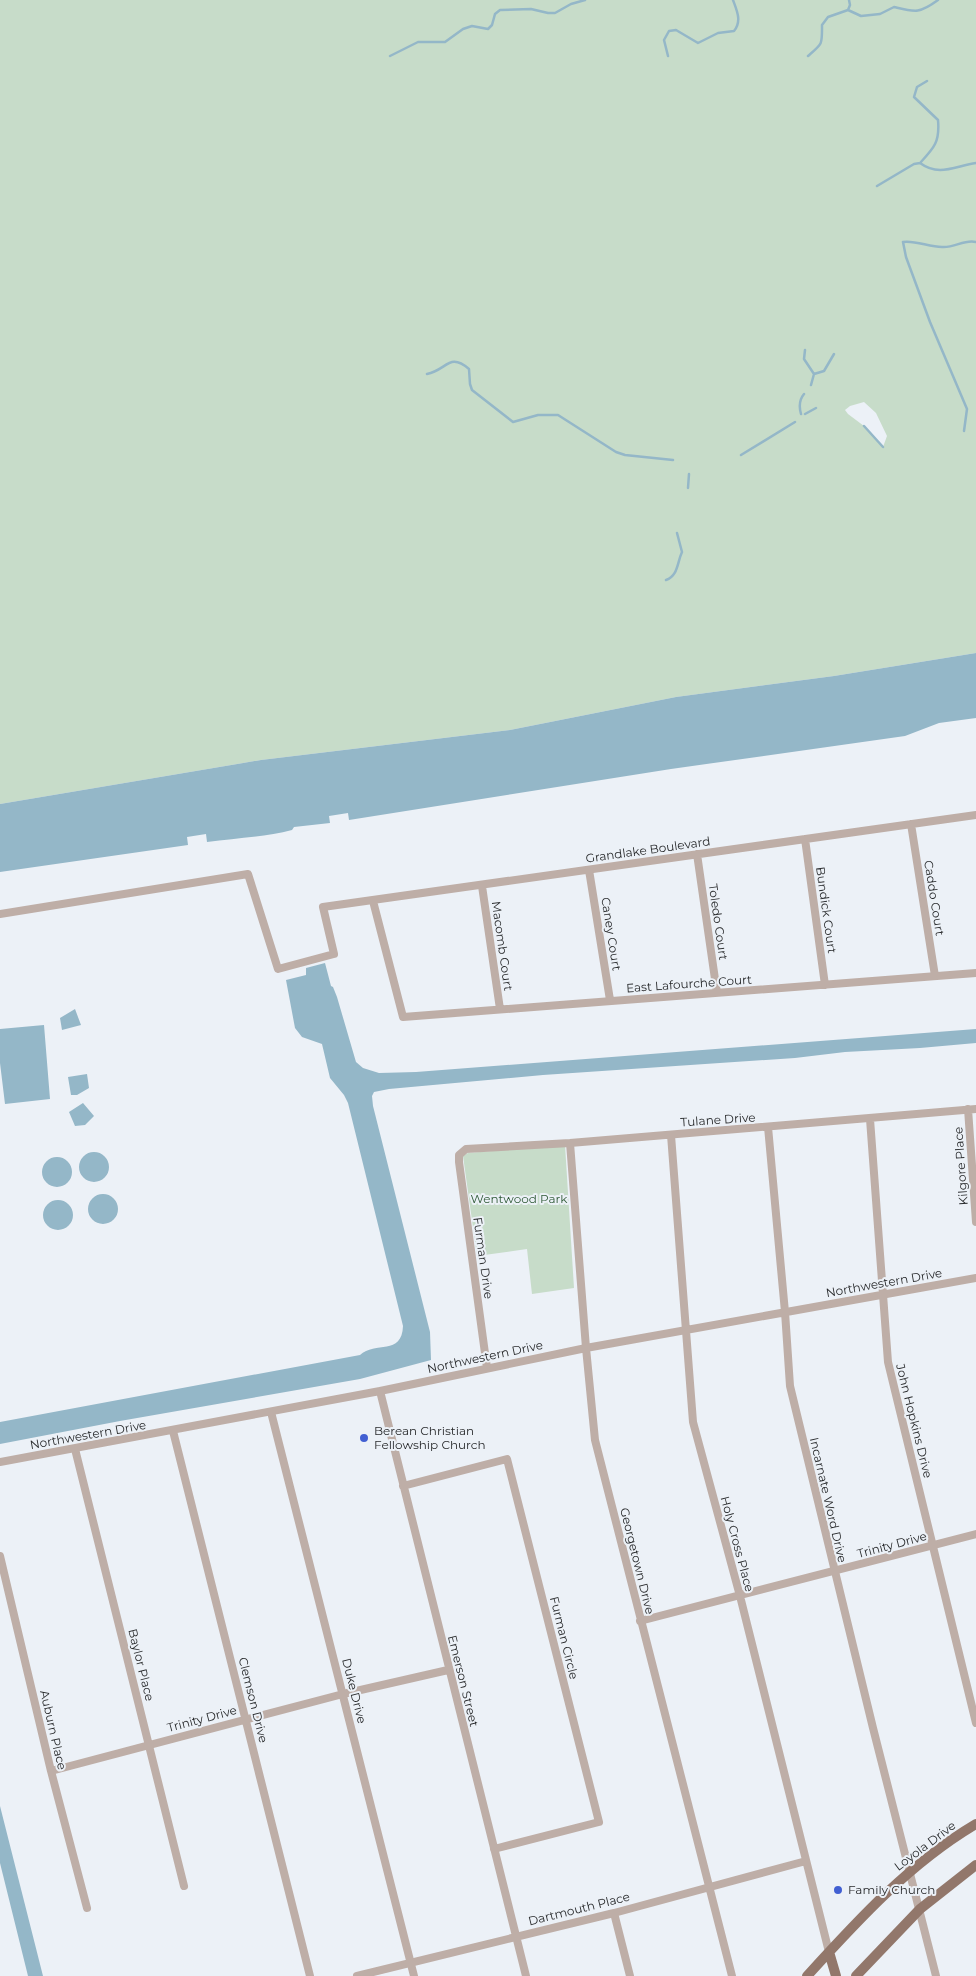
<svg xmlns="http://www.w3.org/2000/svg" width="976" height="1976" font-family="Montserrat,sans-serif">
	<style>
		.green { fill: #c7dcc9; fill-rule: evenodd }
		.water { fill: #94b7c8 }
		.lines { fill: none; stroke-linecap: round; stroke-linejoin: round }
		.stream { stroke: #94b7c8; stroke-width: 2.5 }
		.minor { stroke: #beaea7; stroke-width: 8 }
		.major { stroke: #92776b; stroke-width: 10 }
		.poi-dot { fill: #415fd2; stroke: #ecf1f7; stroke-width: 2 }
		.labels { text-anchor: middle; stroke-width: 4; stroke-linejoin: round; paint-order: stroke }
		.street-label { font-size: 12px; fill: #282a2c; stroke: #ecf1f7 }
		.park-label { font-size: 12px; fill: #2e5936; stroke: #ecf1f7 }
		.poi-label { font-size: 12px; fill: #282a2c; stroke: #ecf1f7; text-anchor: start }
	</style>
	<rect width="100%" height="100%" fill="#ecf1f7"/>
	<path class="green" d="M0 0H976V653L834 676 676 697 510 730 261 760 0 804ZM864 402 876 413 887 436 883 447 864 426 848 414 845 410 850 406Z
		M565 1145 574 1288 532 1294 527 1249 477 1256 463 1156 468 1153Z"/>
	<path class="water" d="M976 653V718L939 723 905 736 671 769 349 820 348 813 329 816 330 823 294 827 292 830C266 837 236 838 207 842L206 834 187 837 188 845 0 872V804L261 760 510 730 676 697 834 676Z
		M325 963 331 986 333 987 337 997 356 1062 363 1068 379 1073 416 1072 976 1029V1043L920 1048 845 1052 795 1058 543 1075 389 1089 374 1092 372 1096 373 1106 430 1332 431 1360 360 1379 120 1421 0 1444V1422L360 1355C375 1341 402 1356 403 1326L348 1103 344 1095 330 1078 322 1044 302 1037 295 1028 286 980 306 975V968Z
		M75 1009 81 1025 62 1030 60 1018Z
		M44 1025 50 1099 5 1104 0 1063V1029Z
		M87 1074 89 1088 77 1095H71L68 1077Z
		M83 1103 94 1116 85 1125 75 1126 69 1112Z
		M79 1167a15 15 0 1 1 30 0a15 15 0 1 1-30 0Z
		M42 1172a15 15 0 1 1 30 0a15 15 0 1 1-30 0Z
		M88 1209a15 15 0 1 1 30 0a15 15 0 1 1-30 0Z
		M43 1215a15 15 0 1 1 30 0a15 15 0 1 1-30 0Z
		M0 1806 43 1976H28L0 1863Z"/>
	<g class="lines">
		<path class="stream" d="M848 10 850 5 849 0
			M390 56 418 42H445L463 29 472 26 488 29 492 25 495 14 500 10 531 9 548 13H555L571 4 585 0
			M668 56 664 40 669 31 676 30 698 43 718 33 734 31C742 21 737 11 733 0
			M808 56C823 43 822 45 822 25L828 17 848 10 861 16 880 14 894 7C915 12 919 14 938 0
			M920 163C939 177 955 166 976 163
			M877 186 914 164 920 163C934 148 940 142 938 120L914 97 917 87 927 81
			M805 350 804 359 814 374 811 385
			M427 374C447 370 449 352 469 369L470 384 472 390 513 422 538 415H558L616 452 625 455 673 460
			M814 374 824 371 834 354
			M801 414C799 407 799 400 804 394
			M805 414 816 408
			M864 426 883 447
			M964 431 967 409 930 322 906 257 903 242C915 240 929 247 942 247 955 248 964 239 976 242
			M741 455 795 422
			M688 488 689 474
			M666 580C678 576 677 563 682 552L677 533"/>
		<path class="minor" d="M911 824 935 976
			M805 839 825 985
			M697 854 717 993
			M589 870 610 1000
			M482 886 500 1009
			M373 901 403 1017 976 973
			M0 914 248 874 278 969 334 954 323 907 976 815
			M968 1109 976 1222
			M870 1119 888 1362 976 1723
			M768 1127 785 1312 790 1386 873 1728 936 1976
			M671 1135 693 1422 740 1596 829 1952
			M570 1143 586 1348 595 1440 732 1976
			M487 1368 459 1162V1155L466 1149 570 1143 976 1109
			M380 1391 526 1976
			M271 1412 414 1976
			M173 1431 310 1976
			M75 1449 184 1886
			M0 1462 380 1391 586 1348 976 1278
			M403 1486 507 1459 599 1822 494 1849
			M0 1556 51 1771 87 1908
			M640 1621 976 1534
			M51 1771 343 1694 448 1670
			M614 1913 630 1976
			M357 1976 614 1913 806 1861"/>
		<path class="major" d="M829 1952 836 1976
			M807 1976C858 1920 910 1863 976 1824
			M856 1976 920 1909 976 1865"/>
	</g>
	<g class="poi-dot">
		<circle cx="364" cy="1438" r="5"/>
		<circle cx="838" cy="1890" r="5"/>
	</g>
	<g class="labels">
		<g class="street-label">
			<text transform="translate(648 850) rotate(-8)" y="4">Grandlake Boulevard</text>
			<text transform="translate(934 898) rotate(81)" y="4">Caddo Court</text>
			<text transform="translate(826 910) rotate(82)" y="4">Bundick Court</text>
			<text transform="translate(718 922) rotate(82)" y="4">Toledo Court</text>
			<text transform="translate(611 934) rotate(81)" y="4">Caney Court</text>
			<text transform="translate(502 946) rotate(82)" y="4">Macomb Court</text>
			<text transform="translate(689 984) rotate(-4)" y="4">East Lafourche Court</text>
			<text transform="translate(718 1120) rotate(-4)" y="4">Tulane Drive</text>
			<text transform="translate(961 1166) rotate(-94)" y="4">Kilgore Place</text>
			<text transform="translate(483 1258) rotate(82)" y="4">Furman Drive</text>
			<text transform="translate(884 1283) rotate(-10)" y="4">Northwestern Drive</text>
			<text transform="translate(485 1357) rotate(-12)" y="4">Northwestern Drive</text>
			<text transform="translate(914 1421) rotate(76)" y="4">John Hopkins Drive</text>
			<text transform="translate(88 1435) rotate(-10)" y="4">Northwestern Drive</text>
			<text transform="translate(828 1500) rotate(77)" y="4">Incarnate Word Drive</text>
			<text transform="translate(737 1544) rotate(75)" y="4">Holy Cross Place</text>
			<text transform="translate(892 1545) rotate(-15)" y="4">Trinity Drive</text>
			<text transform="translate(637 1561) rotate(76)" y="4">Georgetown Drive</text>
			<text transform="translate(564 1638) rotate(76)" y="4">Furman Circle</text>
			<text transform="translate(141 1665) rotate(76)" y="4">Baylor Place</text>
			<text transform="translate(463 1681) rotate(76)" y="4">Emerson Street</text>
			<text transform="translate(354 1691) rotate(76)" y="4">Duke Drive</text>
			<text transform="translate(253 1700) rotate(76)" y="4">Clemson Drive</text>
			<text transform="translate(202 1719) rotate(-15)" y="4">Trinity Drive</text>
			<text transform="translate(53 1730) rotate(77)" y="4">Auburn Place</text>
			<text transform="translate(925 1846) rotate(-37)" y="4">Loyola Drive</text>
			<text transform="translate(579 1909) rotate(-14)" y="4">Dartmouth Place</text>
		</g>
		<g class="park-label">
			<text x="519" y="1203">Wentwood Park</text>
		</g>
		<g class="poi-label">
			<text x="374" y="1435">Berean Christian<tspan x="374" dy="14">Fellowship Church</tspan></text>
			<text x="848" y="1894">Family Church</text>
		</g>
	</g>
</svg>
